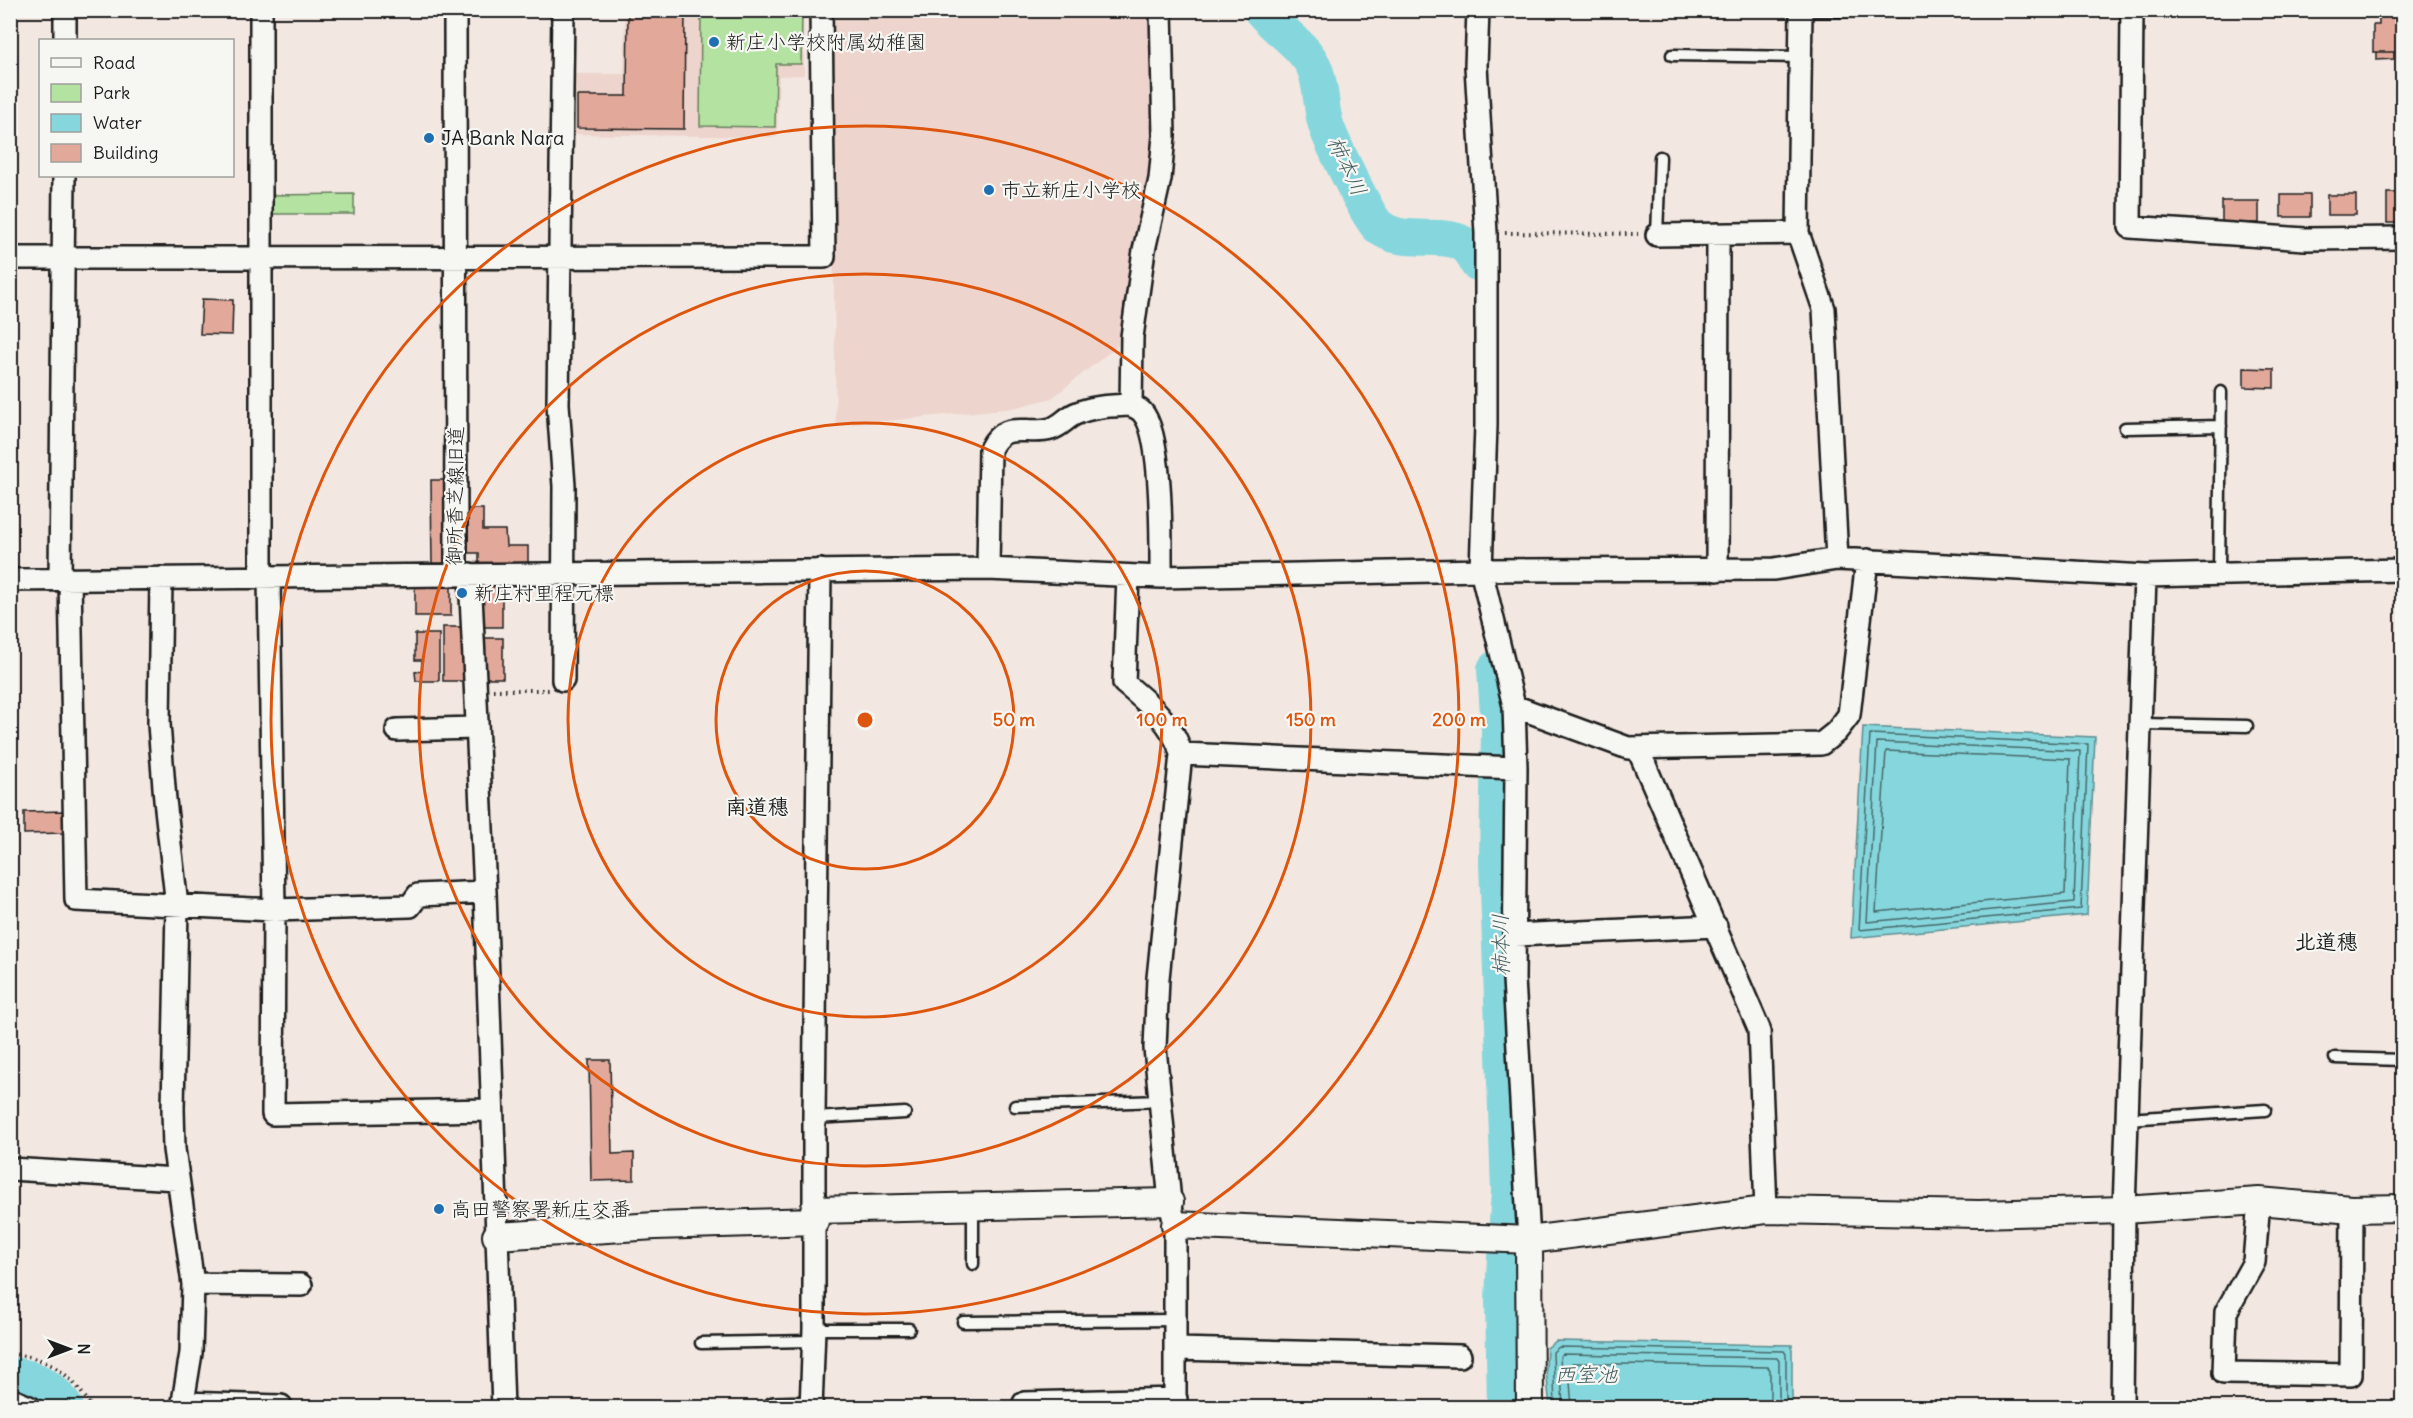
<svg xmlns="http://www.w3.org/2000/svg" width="2413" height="1418" font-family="Delius,'Klee One',sans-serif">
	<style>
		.built { fill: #edd4cc }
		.green { fill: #b3e2a1; stroke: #687f5e; stroke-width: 1.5 }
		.water { fill: #86d7dd; stroke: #5c8c90; stroke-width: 1.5 }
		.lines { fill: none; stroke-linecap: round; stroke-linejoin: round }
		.shore { stroke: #466769; stroke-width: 1.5 }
		.river { stroke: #86d7dd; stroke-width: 36 }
		.building { fill: #e2a99b; stroke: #1c1c1c; stroke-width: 1.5 }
		.service-casing { stroke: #1c1c1c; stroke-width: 15 }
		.minor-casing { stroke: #1c1c1c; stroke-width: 26 }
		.tertiary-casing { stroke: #1c1c1c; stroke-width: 30 }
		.path { stroke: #1c1c1c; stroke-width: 4; stroke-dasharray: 1.5 4.5; stroke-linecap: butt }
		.service { stroke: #f6f6f2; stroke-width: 10 }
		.minor { stroke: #f6f6f2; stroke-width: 21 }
		.tertiary { stroke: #f6f6f2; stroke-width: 26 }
		.ring { fill: none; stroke: #de560d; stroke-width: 3 }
		.poi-dot { fill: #1f6fb2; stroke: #f6f6f2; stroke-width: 2 }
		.labels { text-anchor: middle; stroke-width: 4.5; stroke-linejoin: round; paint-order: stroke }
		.poi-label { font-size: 20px; fill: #1c1c1c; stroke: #f6f6f2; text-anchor: start }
		.street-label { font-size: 20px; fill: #1c1c1c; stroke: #f6f6f2 }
		.water-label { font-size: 21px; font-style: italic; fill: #415d60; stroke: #f6f6f2 }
		.neighbourhood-label { font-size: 21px; font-weight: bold; fill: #1c1c1c; stroke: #f6f6f2 }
		.centre { fill: #de560d; stroke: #f6f6f2; stroke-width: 3 }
		.ring-label { font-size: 18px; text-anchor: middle; font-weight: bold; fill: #de560d; stroke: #f6f6f2; stroke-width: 4.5; stroke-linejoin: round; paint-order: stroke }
	</style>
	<rect width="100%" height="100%" fill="#f2e7e1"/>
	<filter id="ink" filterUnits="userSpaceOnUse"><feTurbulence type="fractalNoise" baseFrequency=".0167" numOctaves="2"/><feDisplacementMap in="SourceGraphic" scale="12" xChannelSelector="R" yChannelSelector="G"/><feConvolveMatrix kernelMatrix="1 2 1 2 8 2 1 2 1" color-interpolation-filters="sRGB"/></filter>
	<g filter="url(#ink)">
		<path class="built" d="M625 11H803L804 75 779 76 777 137 567 134V74H624Z
			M830 11H1150L1151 158 1139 222 1132 241 1121 343 1052 398 1013 408 836 426Z"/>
		<path class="green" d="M701 11H784L785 15 802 16 801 64H776L775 127 700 126Z
			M354 194V214H267V195Z"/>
		<path class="water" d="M1863 727 2095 737 2087 915 1851 938Z
			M1556 1341 1792 1345V1407H1550L1546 1370 1547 1348Z"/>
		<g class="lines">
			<path class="shore" d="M1870 734 2088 744 2081 909 1859 930Z
				M1877 742 2080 751 2074 902 1867 922Z
				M1886 751 2070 759 2065 894 1876 912Z
				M1555 1408 1553 1352 1559 1347 1784 1351 1786 1354V1408
				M1563 1408 1560 1356 1563 1354 1777 1358 1779 1361V1408
				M1572 1408 1569 1369 1572 1363 1768 1367 1770 1370V1408"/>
			<path class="river" d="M1261 10C1277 30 1303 44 1314 67 1322 85 1320 107 1326 125 1331 141 1368 217 1378 226 1409 253 1462 218 1477 263
				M1495 669 1499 730 1497 862 1509 1191 1507 1221
				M10 1375C36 1377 52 1386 66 1408
				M1505 1408 1503 1299 1505 1257"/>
		</g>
		<path class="building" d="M628 10H685L684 129 577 128V96H627Z
			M2379 10H2398V14H2401L2402 52H2373V25H2379Z
			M2377 52H2394V59L2377 60Z
			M2387 193H2402V223H2387Z
			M2281 195H2310V217H2281Z
			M2327 195H2356V215H2327Z
			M2222 201H2259V223H2222Z
			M202 299 233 300 232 335 200 334Z
			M2244 368 2274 369V388L2244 387Z
			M431 480H447V564H432Z
			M468 509H483V530H505L506 546H528V563H479V553H468Z
			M415 585H451V616H415Z
			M480 585H502V627H480Z
			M443 627H463L464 681H443Z
			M415 634H439V681H416L415 672 422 671V660H415Z
			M483 638H503V678H484Z
			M64 811V833L24 834V812Z
			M589 1060H610L612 1154 634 1153V1180L591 1181Z"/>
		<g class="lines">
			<g class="service-casing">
				<path id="service" d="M1801 11H1930
					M1672 55 1802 57
					M1657 235 1660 157
					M2125 428 2221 426
					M2219 574 2221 392
					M2140 724 2247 726
					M2335 1058 2402 1060
					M1015 1106 1161 1101
					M814 1118 905 1113
					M2127 1119 2265 1110
					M973 1264V1207
					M963 1322 1176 1320
					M814 1329H909
					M701 1343 813 1341"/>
			</g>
			<g class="minor-casing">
				<path id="minor" d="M455 10 456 574
					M1478 10 1476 66 1486 233V425L1481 570 1514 706 1516 768 1514 979 1529 1240
					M1801 10 1798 233 1824 309 1837 559
					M2132 10 2130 227 2305 239 2402 238
					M65 40V10
					M1657 235 1798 233
					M10 258 824 257 821 10
					M1131 405C1134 407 1140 409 1142 412 1163 434 1161 545 1161 577
					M988 569 990 449C1005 419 1026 436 1051 429 1061 426 1066 418 1075 414 1092 406 1112 406 1131 405L1132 337 1144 250 1160 179 1164 136 1161 10
					M1717 570 1718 234
					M470 574 485 892 503 1408
					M261 575V10
					M269 576 274 910 273 1114 491 1110
					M1128 576 1124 683C1146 701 1175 725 1181 754L1158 978 1155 1048 1170 1202 1175 1225V1408
					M161 578 159 724 165 800 177 906 173 1109 174 1149 193 1284 191 1353 182 1408
					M60 579 64 176
					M70 579 76 900 274 910 410 906 418 895 485 892
					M10 580 988 569 1161 577 1481 570 1774 569 1837 559 2145 576 2402 570
					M563 680 564 486 558 404 563 10
					M1514 706 1628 748 1821 744 1836 732 1849 715 1867 560
					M397 730 476 728
					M1638 749 1759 1029 1766 1210
					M1181 754 1516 768
					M1514 935 1716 926
					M10 1169 177 1179
					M2259 1201 2254 1262 2226 1312 2224 1373 2351 1375 2352 1209
					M193 1284 301 1285
					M1176 1349 1460 1356
					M10 1399 31 1408
					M183 1403 281 1406
					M1024 1403 1176 1399
					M774 1408 811 1407
					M811 1408 814 1329V1118L820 570
					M2122 1408 2124 1210 2145 576"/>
			</g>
			<g class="tertiary-casing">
				<path id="tertiary" d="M814 1210 1170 1202
					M1175 1225 1529 1240 1766 1210 1979 1214 2124 1210 2259 1201 2352 1209 2402 1208
					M496 1236 655 1226 815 1221
					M1529 1240 1530 1408"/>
			</g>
			<path class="path" d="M1505 233 1638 234
				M493 690H549
				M10 1354C50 1357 72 1375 92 1408"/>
			<use href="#service" class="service"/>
			<use href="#minor" class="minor"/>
			<use href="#tertiary" class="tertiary"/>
		</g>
	</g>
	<g class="ring">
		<circle cx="865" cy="720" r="149"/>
		<circle cx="865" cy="720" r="297"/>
		<circle cx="865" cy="720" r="446"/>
		<circle cx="865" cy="720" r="594"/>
	</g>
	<g class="poi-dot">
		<circle cx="714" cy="42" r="6"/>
		<circle cx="429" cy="138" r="6"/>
		<circle cx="989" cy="190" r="6"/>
		<circle cx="462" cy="593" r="6"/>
		<circle cx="439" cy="1209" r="6"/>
	</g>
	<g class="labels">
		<g class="poi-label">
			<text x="726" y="49">新庄小学校附属幼稚園</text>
			<text x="441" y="145">JA Bank Nara</text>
			<text x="1001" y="197">市立新庄小学校</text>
			<text x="474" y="600">新庄村里程元標</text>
			<text x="451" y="1216">高田警察署新庄交番</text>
		</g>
		<g class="street-label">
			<text transform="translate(455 496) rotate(-89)" y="7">御所香芝線旧道</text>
		</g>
		<g class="water-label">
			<text transform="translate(1347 166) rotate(65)" y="7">柿本川</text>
			<text transform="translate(1501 945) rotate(-91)" y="7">柿本川</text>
			<text x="1586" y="1382">西室池</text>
		</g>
		<g class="neighbourhood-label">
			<text x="757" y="814">南道穗</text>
			<text x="2326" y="949">北道穗</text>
		</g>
	</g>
	<circle cx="865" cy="720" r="9" class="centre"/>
	<g class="ring-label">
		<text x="1014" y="726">50 m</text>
		<text x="1162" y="726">100 m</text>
		<text x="1311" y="726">150 m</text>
		<text x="1459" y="726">200 m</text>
	</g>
	<rect width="2413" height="1418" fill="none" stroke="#f6f6f2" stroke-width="36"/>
	<rect x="18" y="18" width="2377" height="1382" fill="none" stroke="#1c1c1c" stroke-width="2" filter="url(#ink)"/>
	<rect x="39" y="39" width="195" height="138" fill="#f6f6f2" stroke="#9f9f9c" stroke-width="1.5"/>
	<rect x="51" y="58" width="30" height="9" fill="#f6f6f2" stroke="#9f9f9c" stroke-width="1.5"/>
	<text x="93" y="69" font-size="18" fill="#1c1c1c">Road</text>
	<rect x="51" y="84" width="30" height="18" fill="#b3e2a1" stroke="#9f9f9c" stroke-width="1.5"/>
	<text x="93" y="99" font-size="18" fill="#1c1c1c">Park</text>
	<rect x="51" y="114" width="30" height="18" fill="#86d7dd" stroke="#9f9f9c" stroke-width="1.5"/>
	<text x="93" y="129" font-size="18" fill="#1c1c1c">Water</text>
	<rect x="51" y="144" width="30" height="18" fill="#e2a99b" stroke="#9f9f9c" stroke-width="1.5"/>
	<text x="93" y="159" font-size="18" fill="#1c1c1c">Building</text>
	<g transform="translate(69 1349) rotate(90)" stroke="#f6f6f2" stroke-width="4.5" paint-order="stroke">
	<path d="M0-4.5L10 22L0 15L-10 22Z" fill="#1c1c1c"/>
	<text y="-9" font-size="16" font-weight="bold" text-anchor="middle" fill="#1c1c1c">N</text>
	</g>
</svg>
